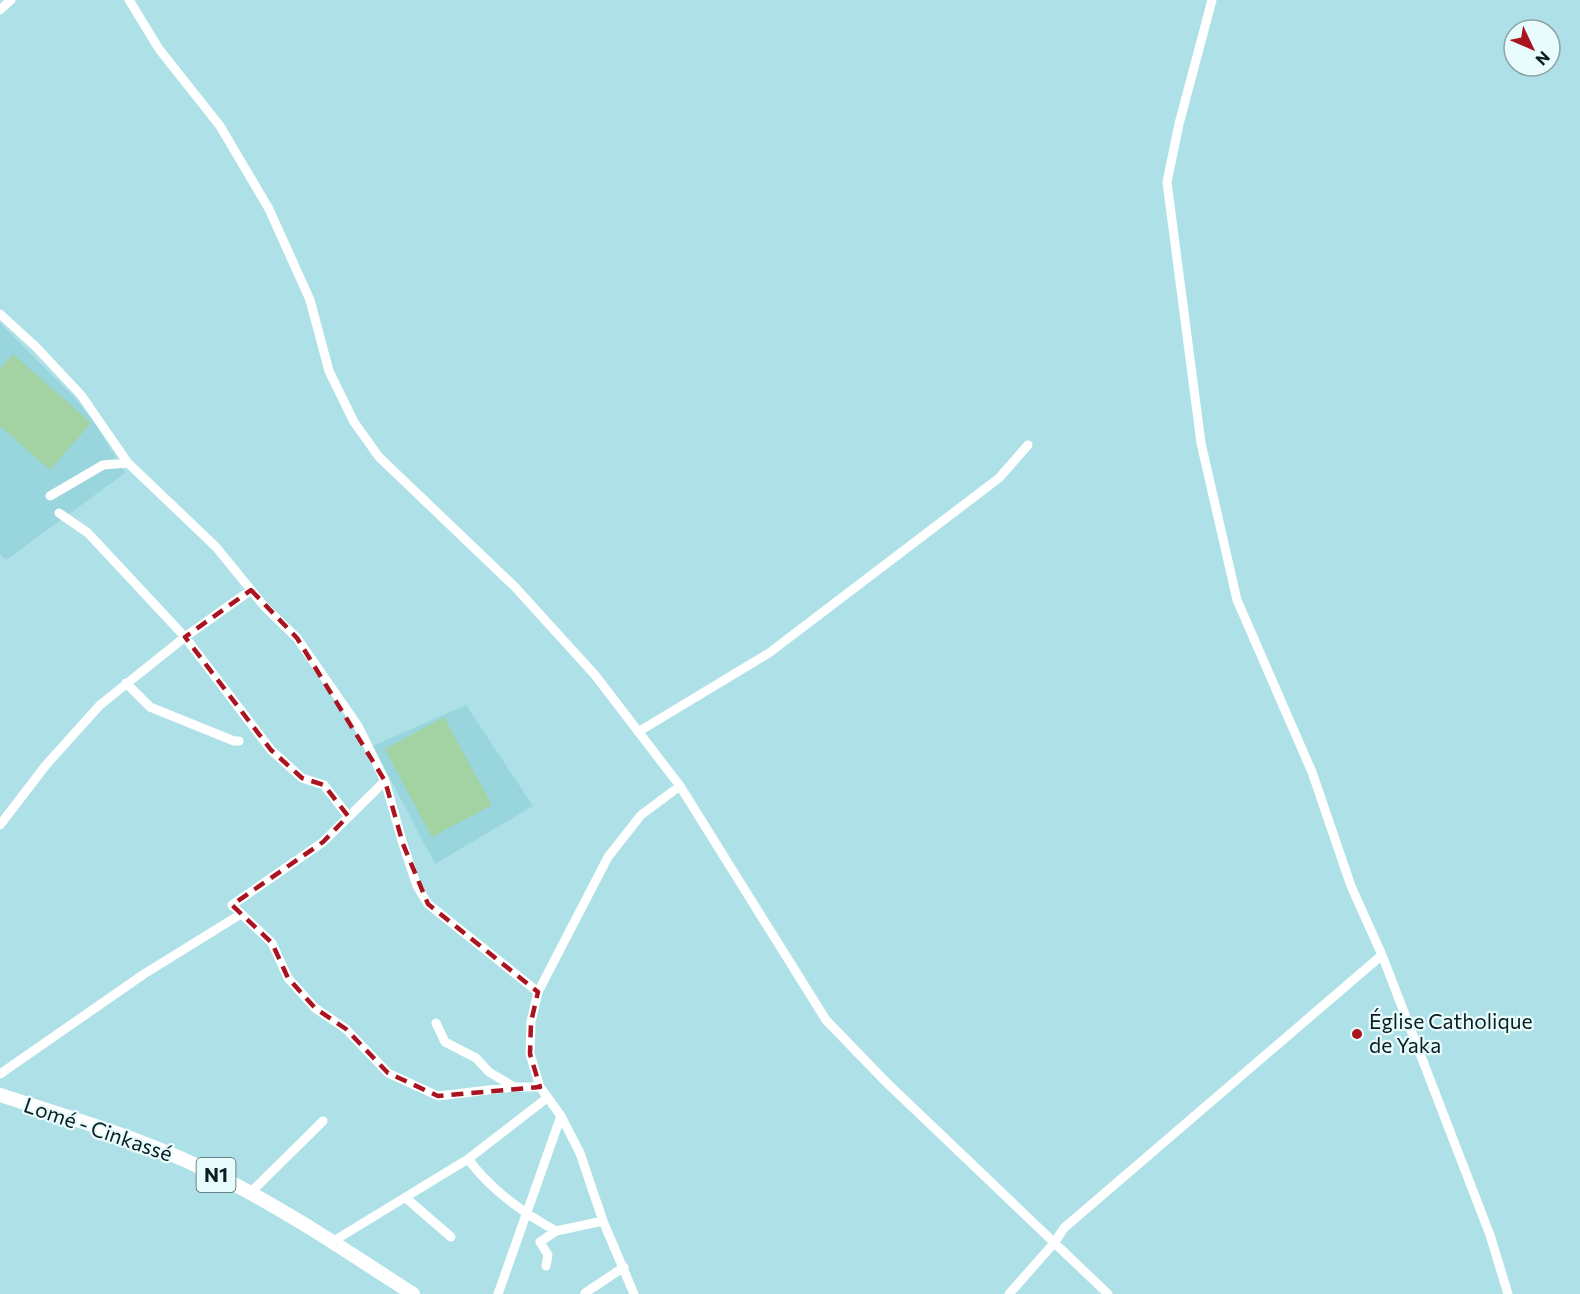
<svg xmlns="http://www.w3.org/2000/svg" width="1580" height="1294" font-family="Commissioner,sans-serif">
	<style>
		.built { fill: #98d5dc }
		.green { fill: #a3d2a3 }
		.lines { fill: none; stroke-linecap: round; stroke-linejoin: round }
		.minor { stroke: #fff; stroke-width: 9 }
		.highway { stroke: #fff; stroke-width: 14 }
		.marked { fill: none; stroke: #a91420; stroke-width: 4.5; stroke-dasharray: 12 8; stroke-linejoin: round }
		.poi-dot { fill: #a91420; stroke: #e8fcfe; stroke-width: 2 }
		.labels { text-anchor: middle; stroke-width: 4.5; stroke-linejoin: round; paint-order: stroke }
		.shield { fill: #e8fcfe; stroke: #4d6163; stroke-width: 1.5 }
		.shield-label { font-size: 20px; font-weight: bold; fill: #0a1e20 }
		.poi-label { font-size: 21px; fill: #0a1e20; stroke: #e8fcfe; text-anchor: start }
		.street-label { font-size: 21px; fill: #0a1e20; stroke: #e8fcfe }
	</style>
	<rect width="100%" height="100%" fill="#aee1e7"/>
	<path class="built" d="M0 323 74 397 95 423 125 473 6 560 0 554Z
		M466 705 533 806 435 864 373 746Z"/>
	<path class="green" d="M13 354 91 423 50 470 0 426V369Z
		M444 717 492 805 432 837 385 749Z"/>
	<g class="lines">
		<path class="minor" d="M129 0 159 49 220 126 269 209 310 300 329 371 354 422 379 457 515 587 595 675 680 786 826 1020 886 1082 1108 1294
			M1212 0 1179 124 1167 182 1201 443 1237 600 1312 772 1351 886 1382 955 1490 1235 1508 1294
			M0 10 11 0
			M0 314 36 347 81 395 128 463 216 547 264 606 297 638 358 726 385 781 403 844 417 886 428 904 538 992 531 1022 530 1054 540 1087 561 1116 580 1153 603 1221 634 1294
			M50 496 103 465 128 463
			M59 513 88 533 185 637 271 750 302 778 324 785 348 816
			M126 683 150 707 234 741H239
			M638 732 769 653 999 478 1028 445
			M385 781 323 842 232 905 272 943 288 978 315 1008 346 1029 388 1073 438 1096 514 1087
			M0 825 46 765 100 705 185 637 251 590
			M538 992 608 857 641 815 680 786
			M436 1023 445 1042 476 1058 489 1072 514 1087H540
			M0 1074 144 974 241 914
			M468 1159C491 1190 523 1213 556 1231
			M250 1193 323 1121
			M406 1198 451 1237
			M332 1242 468 1159 547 1098
			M546 1266 548 1255 540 1242 556 1231 603 1221
			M585 1293 624 1267
			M498 1294 561 1116
			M1009 1294 1055 1242 1064 1228 1382 955"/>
		<path class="highway" d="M0 1095C76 1120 155 1142 226 1180 291 1213 352 1255 413 1294"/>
	</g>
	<path class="marked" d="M251 590 297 638 385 781 403 844 428 904 538 992 531 1022 530 1054 540 1087 438 1096 388 1073 346 1029 315 1008 288 978 272 943 232 905 323 842 348 816 324 785 302 778 271 750 185 637Z"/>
	<circle class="poi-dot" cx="1357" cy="1034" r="6"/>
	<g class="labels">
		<rect class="shield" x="196.5" y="1158" width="39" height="34" rx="4.5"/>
		<g class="shield-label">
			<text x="216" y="1182">N1</text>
		</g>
		<g class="poi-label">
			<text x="1369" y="1029">Église Catholique<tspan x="1369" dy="24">de Yaka</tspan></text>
		</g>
		<g class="street-label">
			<text transform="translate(98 1130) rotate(19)" y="7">Lomé - Cinkassé</text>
		</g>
	</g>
	<g transform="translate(1532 48) rotate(134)"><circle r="28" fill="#e8fcfe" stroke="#8fa3a5" stroke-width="1.5"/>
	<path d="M0-4.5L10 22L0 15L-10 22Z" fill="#a91420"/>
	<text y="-9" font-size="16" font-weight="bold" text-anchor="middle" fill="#0a1e20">N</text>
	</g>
</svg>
